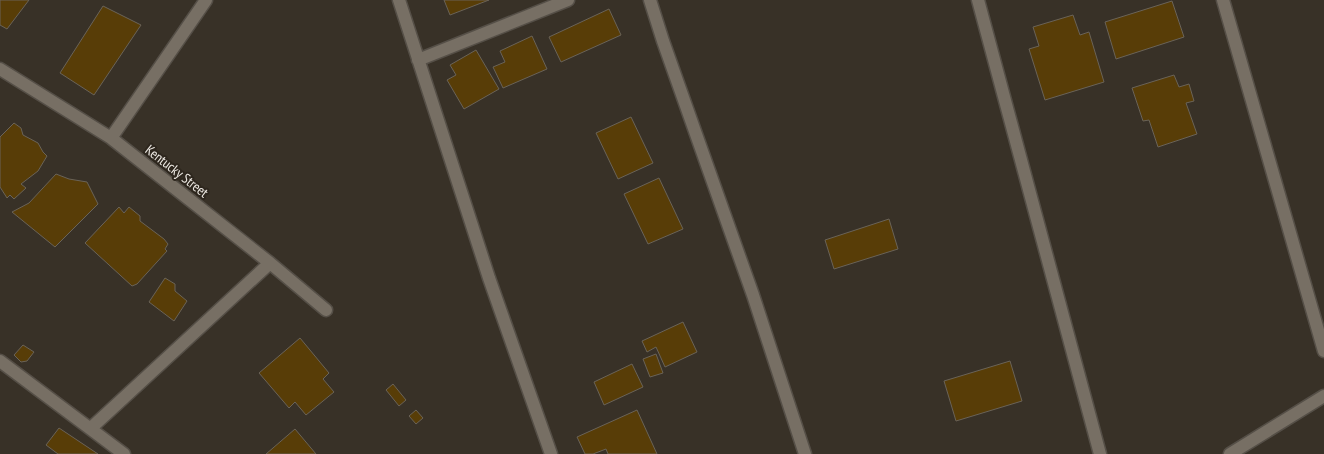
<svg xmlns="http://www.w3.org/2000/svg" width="1324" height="454" font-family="'PT Sans Narrow',sans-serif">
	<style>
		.building { fill: #583d07; stroke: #6a6358 }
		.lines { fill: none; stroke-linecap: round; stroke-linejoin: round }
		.street-casing { stroke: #554f47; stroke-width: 15 }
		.secondary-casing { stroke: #554f47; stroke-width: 15 }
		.street { stroke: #776f64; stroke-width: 12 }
		.secondary { stroke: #776f64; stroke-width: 12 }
		.labels { text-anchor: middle; stroke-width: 4; stroke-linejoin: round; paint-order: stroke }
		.street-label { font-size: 14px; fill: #ede9e3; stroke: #2e271e }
	</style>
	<rect width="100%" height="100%" fill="#383127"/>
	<path class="building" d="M0 0H29L7 29 0 25Z
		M444 0H489L450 15Z
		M1172 1 1184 37 1116 59 1105 22Z
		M103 6 141 25 94 95 60 73Z
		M609 9 621 35 561 62 549 37Z
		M1073 15 1080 35 1089 32 1104 82 1045 100 1029 49 1039 46 1033 27Z
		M532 36 547 69 503 88 493 67 505 62 500 51Z
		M476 50 499 89 464 109 447 80 456 75 450 65Z
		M1174 75 1179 87 1189 84 1194 101 1186 103 1197 134 1158 147 1149 120 1143 121 1132 88Z
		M631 117 653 163 618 179 596 133Z
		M14 123 21 128 23 135 38 143 43 152 47 156 38 171 21 184 26 188 14 199 10 195 7 198 0 187V137Z
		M56 174 69 179 87 182 98 204 55 247 12 212 29 203Z
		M659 178 683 229 648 244 624 194Z
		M119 207 124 213 129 207 140 216V221L164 239 168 244 165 249 167 251 137 284 132 286 85 243Z
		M889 219 898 249 834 269 825 240Z
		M165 278 175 284V291L187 301 174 321 149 302Z
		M683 322 697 352 665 367 656 347 647 352 642 341Z
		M300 338 329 373 323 379 334 392 306 415 295 402 289 408 259 373Z
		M23 345 34 352 27 361 21 362 14 355Z
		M656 354 663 373 650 377 643 359Z
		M1010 361 1022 401 956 421 944 381Z
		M632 364 643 387 604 405 594 382Z
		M393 384 406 400 399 406 386 390Z
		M416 410 423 418 416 424 409 416Z
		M637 410 657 454H608L606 449 593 454H585L577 437Z
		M59 428 98 454H58L46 445Z
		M295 429 316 454H266Z"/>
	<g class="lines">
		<g class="street-casing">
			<path id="street" d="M399 0 489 278 551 454
				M978 0 1100 454
				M1223 0 1324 351
				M418 60 568 0
				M0 69 111 138 270 263 326 310
				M111 138 206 0
				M0 361 124 454
				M91 428 270 263
				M1230 454 1324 396"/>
		</g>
		<g class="secondary-casing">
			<path id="secondary" d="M650 0 663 41 753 295 805 454"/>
		</g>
		<use href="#street" class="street"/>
		<use href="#secondary" class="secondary"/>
	</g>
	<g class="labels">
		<g class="street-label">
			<text transform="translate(177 171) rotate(38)" y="5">Kentucky Street</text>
		</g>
	</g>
</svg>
